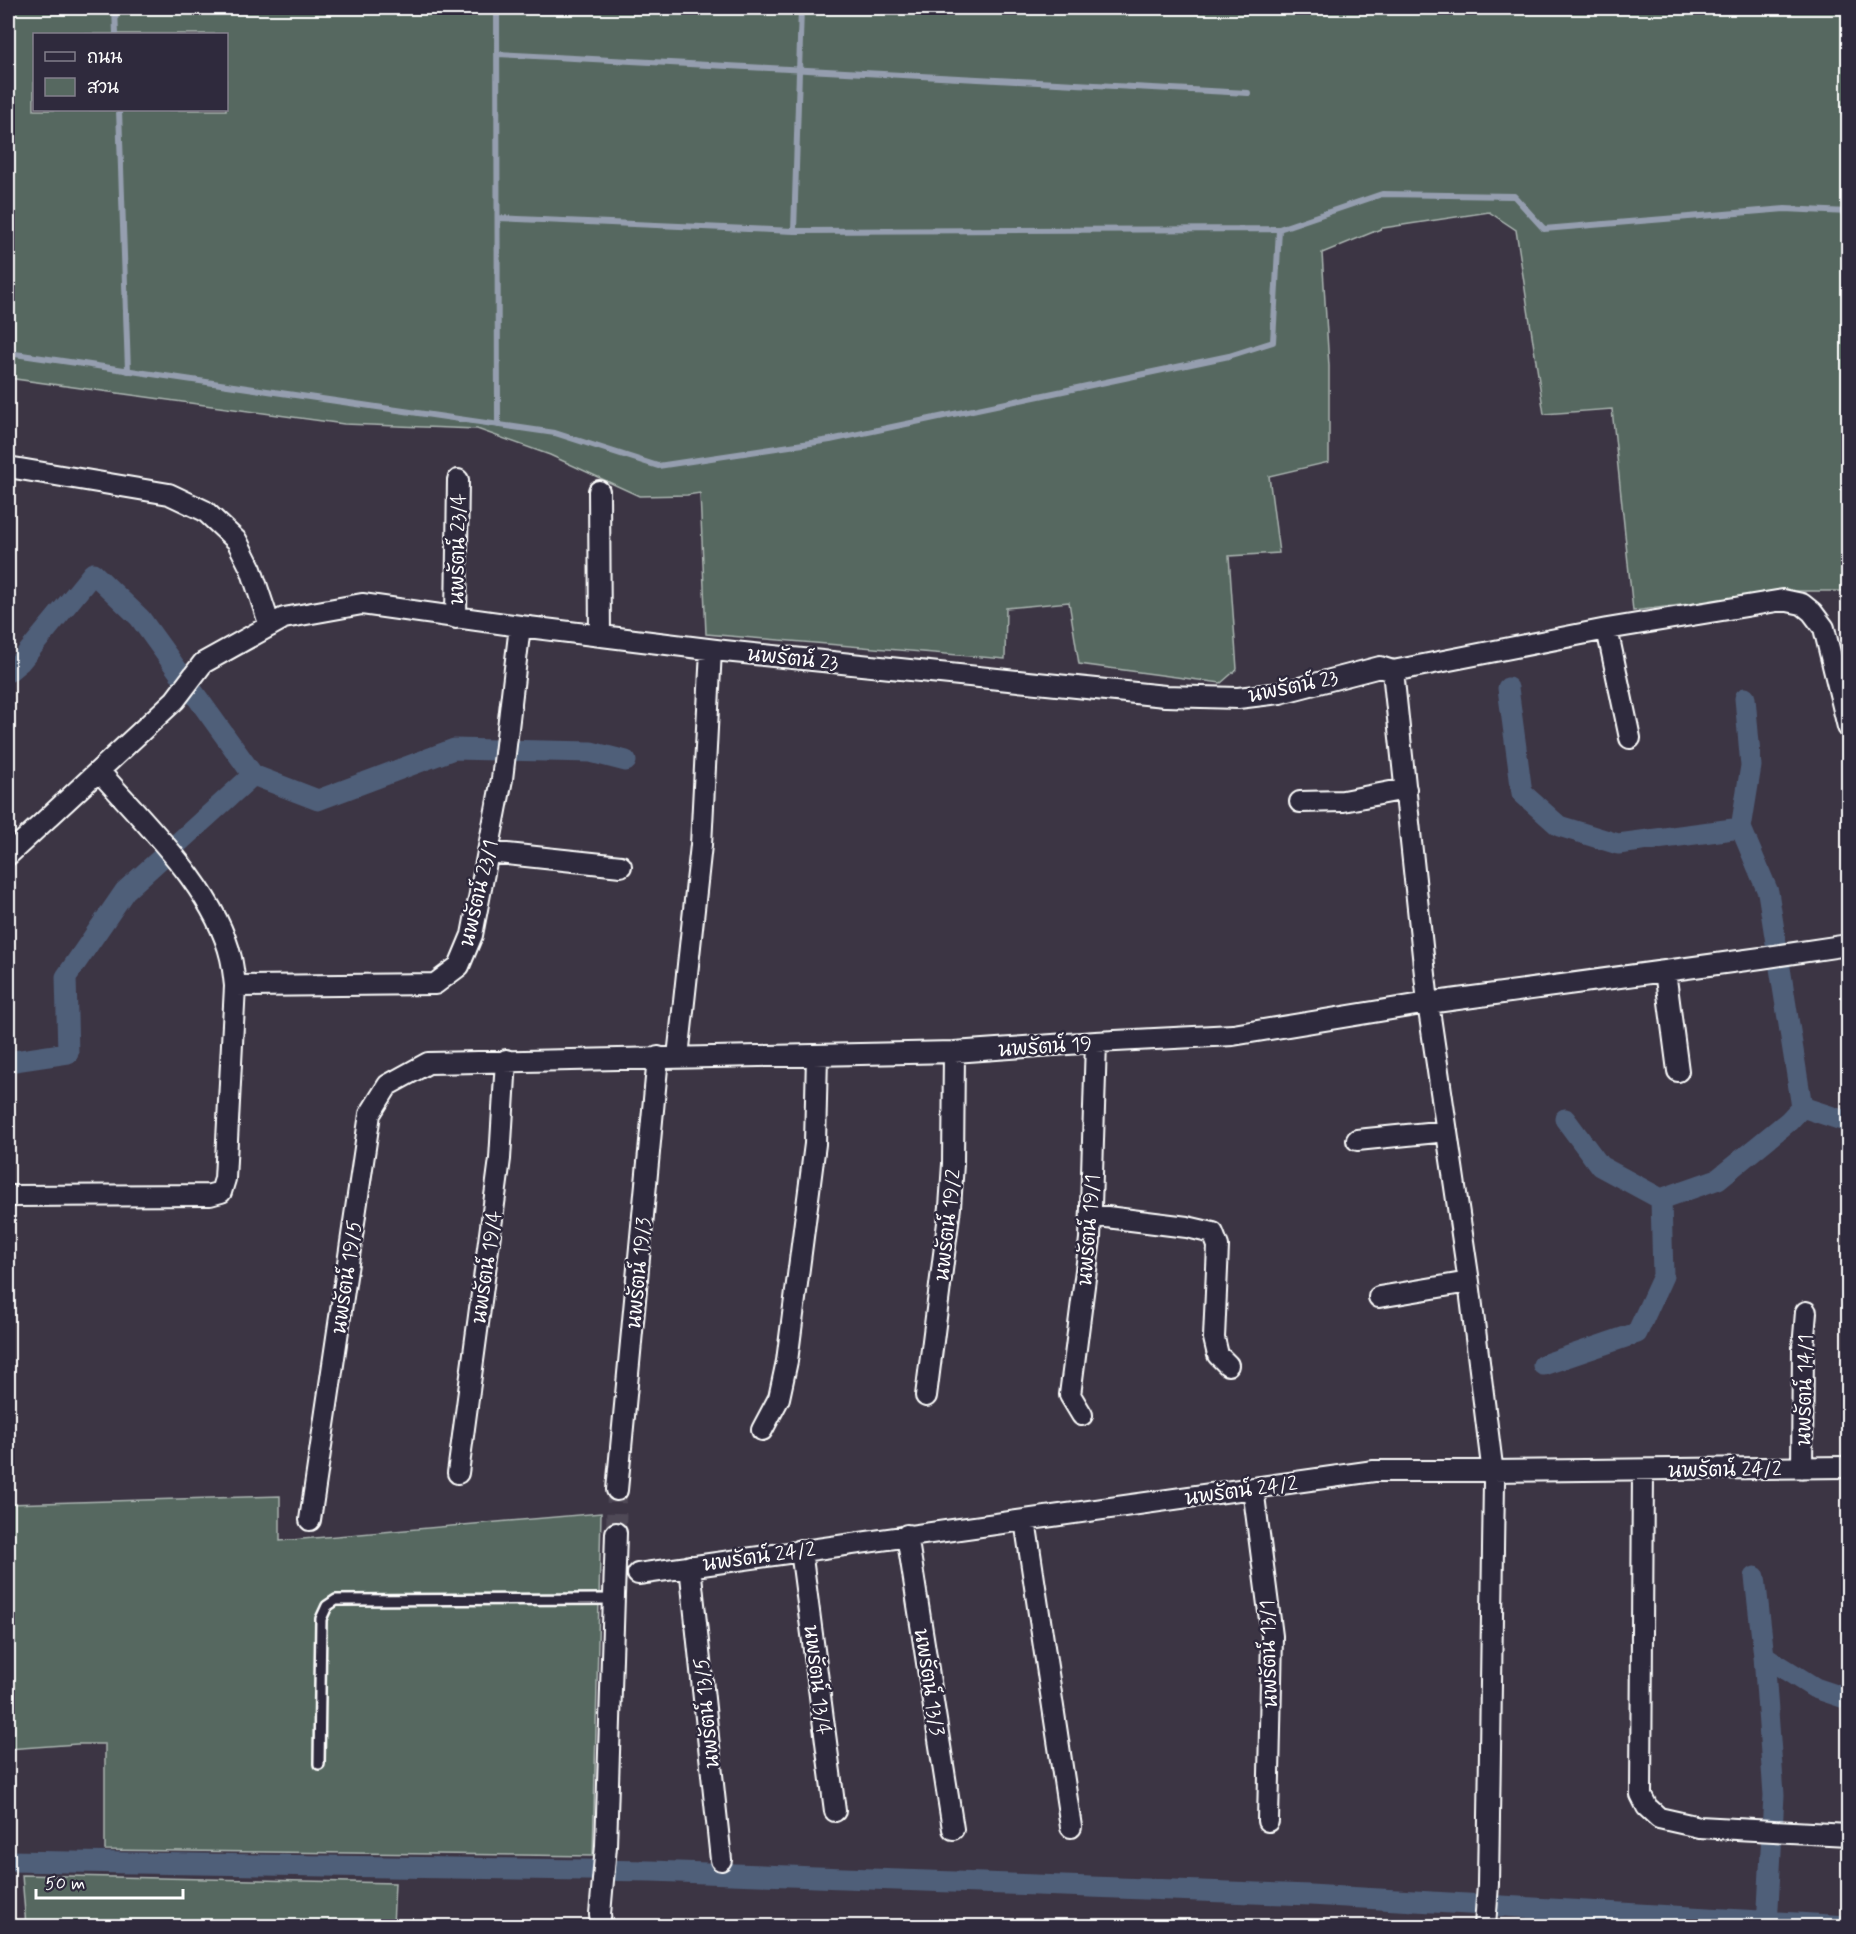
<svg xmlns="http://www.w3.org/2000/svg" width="1856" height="1934" font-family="Mynerve,'Playpen Sans Thai',sans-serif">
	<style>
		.green { fill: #566860; stroke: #aab4b0; stroke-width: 1.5; fill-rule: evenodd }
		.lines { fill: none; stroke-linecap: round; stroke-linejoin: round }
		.stream { stroke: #959eaf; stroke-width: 6 }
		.canal { stroke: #4f5e79; stroke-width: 21 }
		.street-tunnel { stroke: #504957; stroke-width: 20; stroke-dasharray: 20 10; stroke-linecap: butt }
		.lane-casing { stroke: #fff; stroke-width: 14 }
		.street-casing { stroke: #fff; stroke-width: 24 }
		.lane { stroke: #2f2a3d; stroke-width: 9 }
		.street { stroke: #2f2a3d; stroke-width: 20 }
		.labels { text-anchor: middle; stroke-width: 5; stroke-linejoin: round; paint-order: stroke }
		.street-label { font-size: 20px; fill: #fff; stroke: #2f2a3d }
	</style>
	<rect width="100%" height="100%" fill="#3c3544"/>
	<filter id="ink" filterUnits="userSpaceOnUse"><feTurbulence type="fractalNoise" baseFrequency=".0167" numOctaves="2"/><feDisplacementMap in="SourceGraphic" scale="12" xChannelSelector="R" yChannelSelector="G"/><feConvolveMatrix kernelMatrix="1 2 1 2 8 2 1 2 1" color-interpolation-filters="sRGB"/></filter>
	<g filter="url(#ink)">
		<path class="green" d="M8 8H1848V591H1794L1633 611 1612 409 1544 414 1516 230 1489 212 1383 228 1322 253 1329 366V462L1269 476 1279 553 1229 556 1237 669 1221 683 1079 664 1069 602 1006 608 1005 659 706 634 700 493 687 495 639 496 550 455 477 429 344 424 8 378ZM34 34H226V110H34Z
			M280 1496V1541L601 1513 593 1856 105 1850V1744H77L8 1749V1504Z
			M22 1875 395 1883 393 1926H26Z"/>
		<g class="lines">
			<path class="stream" d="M115 8 116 34
				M497 8 498 425
				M498 54 1248 93
				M119 110 128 371
				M498 218 794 231 801 8
				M794 231 1279 229
				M8 353 555 433 658 466 830 440 1229 356 1273 342 1279 229 1382 194 1514 196 1544 229 1785 209 1848 212"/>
			<path class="canal" d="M8 672 20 662 93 573 140 618 253 775 318 800 454 749 591 752 626 761
				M1508 688 1522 793 1559 826 1618 844 1741 828 1768 892 1802 1107
				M1741 828 1751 766 1745 698
				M8 1062 68 1053 66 977 125 891 253 775
				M1565 1119 1600 1166 1661 1199 1718 1179 1789 1121 1802 1107 1848 1122
				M1543 1365 1637 1333 1663 1276 1661 1199
				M1755 1577 1764 1656 1815 1688 1848 1699
				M1764 1656 1774 1795 1767 1926
				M8 1861 651 1871 1310 1895 1848 1926"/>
			<path class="street-tunnel" d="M616 1533 617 1490"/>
			<g class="lane-casing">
				<path id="lane" d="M319 1764 321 1619 327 1606 336 1600 614 1599"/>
			</g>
			<g class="street-casing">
				<path id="street" d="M8 467 169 494 205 511 237 541 251 569 270 626
					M599 491 600 636
					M456 618 458 480
					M1607 629 1630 738
					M1393 671 1428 1003 1469 1282 1494 1482 1488 1884 1485 1926
					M1300 802 1343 801 1406 789
					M488 852 621 866
					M8 855 175 700 203 663 284 618 362 604 520 626 724 651 1165 696 1238 698 1280 693 1380 667 1393 671 1607 629 1783 600 1802 604 1812 612 1824 628 1848 727
					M1665 971 1678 1071
					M235 986 435 984 459 966 472 935 502 779 520 626
					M678 1057 701 845 711 650
					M1357 1140 1447 1131
					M8 1196 210 1195 221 1192 225 1179 235 986C234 977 233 967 231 958 215 889 145 824 99 771
					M1091 1215 1187 1227 1213 1233 1218 1246 1214 1338 1218 1355 1228 1365
					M1379 1297 1469 1282
					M926 1396 950 1207 953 1164 954 1052
					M1082 1415 1070 1395 1090 1239 1096 1042
					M762 1430 779 1398 787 1361 815 1144 817 1055
					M1802 1468 1803 1348 1806 1312
					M1643 1470 1641 1795 1647 1807 1659 1818 1699 1827 1848 1835
					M458 1473 500 1159 506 1060
					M1253 1488 1272 1636 1268 1821
					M617 1490 658 1057
					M310 1520 370 1114 388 1085 428 1063 954 1052 1096 1042 1233 1035 1428 1003 1761 958 1848 945
					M1025 1520 1071 1827
					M907 1535 953 1829
					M801 1550 835 1811
					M690 1566 721 1860
					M638 1574 1374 1471H1492L1848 1467
					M601 1926 600 1914 606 1846 616 1533"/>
			</g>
			<use href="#lane" class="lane"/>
			<use href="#street" class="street"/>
		</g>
	</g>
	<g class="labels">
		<g class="street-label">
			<text transform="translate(457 549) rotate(-89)" y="7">นพรัตน์ 23/4</text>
			<text transform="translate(793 658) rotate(6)" y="7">นพรัตน์ 23</text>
			<text transform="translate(1293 686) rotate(-12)" y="7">นพรัตน์ 23</text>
			<text transform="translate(478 893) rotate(-77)" y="7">นพรัตน์ 23/1</text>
			<text transform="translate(1045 1046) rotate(-4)" y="7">นพรัตน์ 19</text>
			<text transform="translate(947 1225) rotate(-84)" y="7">นพรัตน์ 19/2</text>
			<text transform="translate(1088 1230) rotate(-86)" y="7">นพรัตน์ 19/1</text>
			<text transform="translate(486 1267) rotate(-82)" y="7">นพรัตน์ 19/4</text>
			<text transform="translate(638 1273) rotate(-85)" y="7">นพรัตน์ 19/3</text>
			<text transform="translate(346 1277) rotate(-82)" y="7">นพรัตน์ 19/5</text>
			<text transform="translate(1804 1390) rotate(-89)" y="7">นพรัตน์ 14/1</text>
			<text transform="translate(1725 1469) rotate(-1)" y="7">นพรัตน์ 24/2</text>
			<text transform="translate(1241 1490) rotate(-8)" y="7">นพรัตน์ 24/2</text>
			<text transform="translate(759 1556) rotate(-8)" y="7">นพรัตน์ 24/2</text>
			<text transform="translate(1268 1654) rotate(-92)" y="7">นพรัตน์ 13/1</text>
			<text transform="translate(818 1680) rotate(83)" y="7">นพรัตน์ 13/4</text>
			<text transform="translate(930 1682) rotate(81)" y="7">นพรัตน์ 13/3</text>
			<text transform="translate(706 1713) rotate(-96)" y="7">นพรัตน์ 13/5</text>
		</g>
	</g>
	<rect width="1856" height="1934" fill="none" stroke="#2f2a3d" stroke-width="30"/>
	<rect x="15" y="15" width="1826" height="1904" fill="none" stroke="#fff" stroke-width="2" filter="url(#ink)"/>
	<rect x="33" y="33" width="195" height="78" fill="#2f2a3d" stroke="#827f8b" stroke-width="1.5"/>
	<rect x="45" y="52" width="30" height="9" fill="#2f2a3d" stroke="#827f8b" stroke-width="1.5"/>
	<text x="87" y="63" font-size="18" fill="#ffffff">ถนน</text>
	<rect x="45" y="78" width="30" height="18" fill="#566860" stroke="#827f8b" stroke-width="1.5"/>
	<text x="87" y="93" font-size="18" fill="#ffffff">สวน</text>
	<path d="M36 1889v9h147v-9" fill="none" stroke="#ffffff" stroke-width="3"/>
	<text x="45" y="1889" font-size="18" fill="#ffffff" stroke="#2f2a3d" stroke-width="4.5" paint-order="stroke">50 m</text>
</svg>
